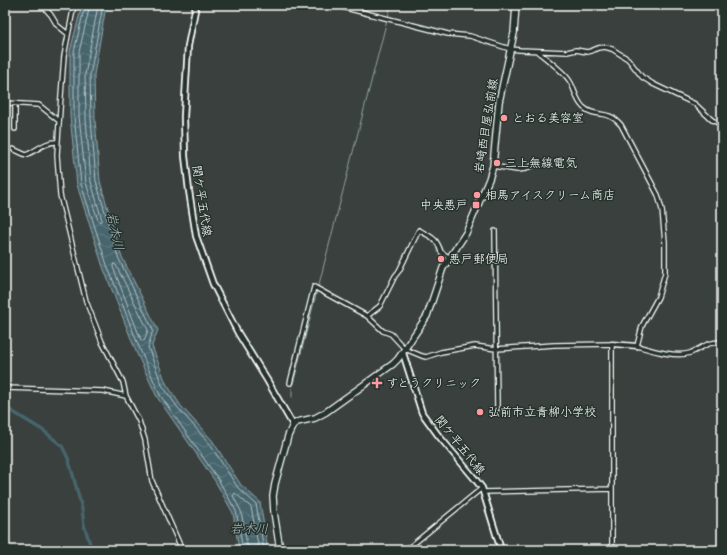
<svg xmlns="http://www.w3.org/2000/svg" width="727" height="555" font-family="Sriracha,'Klee One',sans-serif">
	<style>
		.water { fill: url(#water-waves); stroke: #91a3a7 }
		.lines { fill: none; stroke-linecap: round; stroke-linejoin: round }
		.shore { stroke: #b5c1c5; stroke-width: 1 }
		.stream { stroke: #91a3a7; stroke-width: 1 }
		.canal { stroke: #47656d; stroke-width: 3.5 }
		.minor-casing { stroke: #fff; stroke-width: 6 }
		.tertiary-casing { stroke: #fff; stroke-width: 7 }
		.secondary-casing { stroke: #fff; stroke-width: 8 }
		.primary-casing { stroke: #fff; stroke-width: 8 }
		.minor { stroke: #26332d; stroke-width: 3.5 }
		.tertiary { stroke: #26332d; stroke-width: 4 }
		.secondary { stroke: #26332d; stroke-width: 4.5 }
		.primary { stroke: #26332d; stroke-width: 5.5 }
		.poi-dot { fill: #ff9aa2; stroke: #26332d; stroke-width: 1.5 }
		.labels { text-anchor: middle; stroke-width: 3; stroke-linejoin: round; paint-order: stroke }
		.poi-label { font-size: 12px; fill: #fff; stroke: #26332d; text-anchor: start }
		.street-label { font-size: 12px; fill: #fff; stroke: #26332d }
		.water-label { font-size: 13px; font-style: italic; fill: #acbabd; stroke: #26332d }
	</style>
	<defs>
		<pattern id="water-waves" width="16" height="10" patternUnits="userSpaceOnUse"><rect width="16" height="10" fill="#47656d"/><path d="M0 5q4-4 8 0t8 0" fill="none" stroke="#637c83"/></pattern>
	</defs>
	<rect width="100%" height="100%" fill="#3a403d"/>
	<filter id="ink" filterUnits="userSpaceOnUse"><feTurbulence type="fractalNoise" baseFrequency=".025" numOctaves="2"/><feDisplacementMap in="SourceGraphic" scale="8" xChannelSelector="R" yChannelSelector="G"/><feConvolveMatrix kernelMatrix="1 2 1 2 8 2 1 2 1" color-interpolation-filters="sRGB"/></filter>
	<g filter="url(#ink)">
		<path class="water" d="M82 5H108L105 12 94 75 95 119 100 181 121 255 158 330 152 346 166 383 181 406 212 440 241 485 260 502 268 550H239L233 513 215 481 157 397 137 354 103 267 77 185 70 116V51Z"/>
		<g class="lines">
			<path class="shore" d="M85 5 74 52V116L81 184 107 265 141 352 160 395 218 479 236 511 243 550
				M90 5 79 52V116L86 183 98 220 100 222 102 220 91 182 86 119 85 75 98 5
				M103 5 90 75 91 119 96 181 118 257 153 330 148 347 162 385 178 408 209 443 238 488 256 504 264 550
				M114 264 116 265 148 330 144 341 141 340 113 267Z
				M248 550 241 511 233 496 235 493 251 507 259 550"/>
			<path class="stream" d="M388 17 391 5
				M318 288 387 20
				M292 397V388L317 291"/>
			<path class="canal" d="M5 407 44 431 62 446 68 458 73 475 82 509 84 525 92 550"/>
			<g class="minor-casing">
				<path id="minor" d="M42 5 51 15 57 25 68 34
					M74 5 64 56 60 109 57 155 60 195 86 301 102 342 123 382 126 396 139 421 145 440 152 481 182 550
					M334 5 448 34 470 36 510 49 520 50 567 52 576 50 587 52 591 51 598 48 605 47 612 49 628 59 642 77 653 84 695 104 712 120 722 125
					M719 21 722 15
					M537 51C545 58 563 71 569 80 575 88 575 99 583 107 596 119 607 108 621 125L658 195 662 210 665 242V273L658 297 642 326 637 346C651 350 676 358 690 353 703 348 705 342 722 342
					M5 103 39 105 59 121
					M15 129V104
					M13 149 26 155C36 151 46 141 57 142
					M493 166 517 170 526 169 533 165
					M495 231 497 409
					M367 316 380 306 395 276 399 271 419 230C432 238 436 237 441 252L450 258
					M290 383 314 287 367 316 383 331 391 334 405 349 422 356 426 357 441 352 475 346 496 349 554 345 612 344V550
					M5 388 103 391 126 396
					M483 492 612 489
					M406 550 482 488"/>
			</g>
			<g class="tertiary-casing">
				<path id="tertiary" d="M612 344 637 346"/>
			</g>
			<g class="secondary-casing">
				<path id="secondary" d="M196 5 188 46 184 117 185 156 189 191 196 236 213 284 238 333 267 380 293 425
					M403 353 422 413 438 435 475 479 482 488 501 550"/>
			</g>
			<g class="primary-casing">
				<path id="primary" d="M280 550 274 512 273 496 275 484 288 436 293 425 297 422 315 418 326 412 393 364 398 359 427 316 443 268 466 233 489 179 493 166 499 102 514 33 516 5"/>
			</g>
			<use href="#minor" class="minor"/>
			<use href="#tertiary" class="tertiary"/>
			<use href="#secondary" class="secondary"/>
			<use href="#primary" class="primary"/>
		</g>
	</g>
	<g class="poi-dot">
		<circle cx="504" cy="118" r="4"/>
		<circle cx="497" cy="163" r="4"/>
		<circle cx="477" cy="195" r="4"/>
		<rect x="472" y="201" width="8" height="8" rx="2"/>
		<circle cx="441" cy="259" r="4"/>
		<path d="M375 377h4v4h4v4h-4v4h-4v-4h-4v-4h4z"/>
		<circle cx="480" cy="412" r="4"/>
	</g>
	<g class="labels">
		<g class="poi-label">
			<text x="512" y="122">とおる美容室</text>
			<text x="505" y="167">三上無線電気</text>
			<text x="485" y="199">相馬アイスクリーム商店</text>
			<text x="468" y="209" text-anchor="end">中央悪戸</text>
			<text x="449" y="263">悪戸郵便局</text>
			<text x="386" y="387">すとうクリニック</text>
			<text x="488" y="416">弘前市立青柳小学校</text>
		</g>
		<g class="street-label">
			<text transform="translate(486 126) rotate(-81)" y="4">岩崎西目屋弘前線</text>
			<text transform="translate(202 201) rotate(81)" y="4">関ケ平五代線</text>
			<text transform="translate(460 445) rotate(51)" y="4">関ケ平五代線</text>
		</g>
		<g class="water-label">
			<text transform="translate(116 231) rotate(78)" y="5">岩木川</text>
			<text x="249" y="533">岩木川</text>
		</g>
	</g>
	<rect width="727" height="555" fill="none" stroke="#26332d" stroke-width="20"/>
	<rect x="10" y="10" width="707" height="535" fill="none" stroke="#fff" stroke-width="1.5" filter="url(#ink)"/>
</svg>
